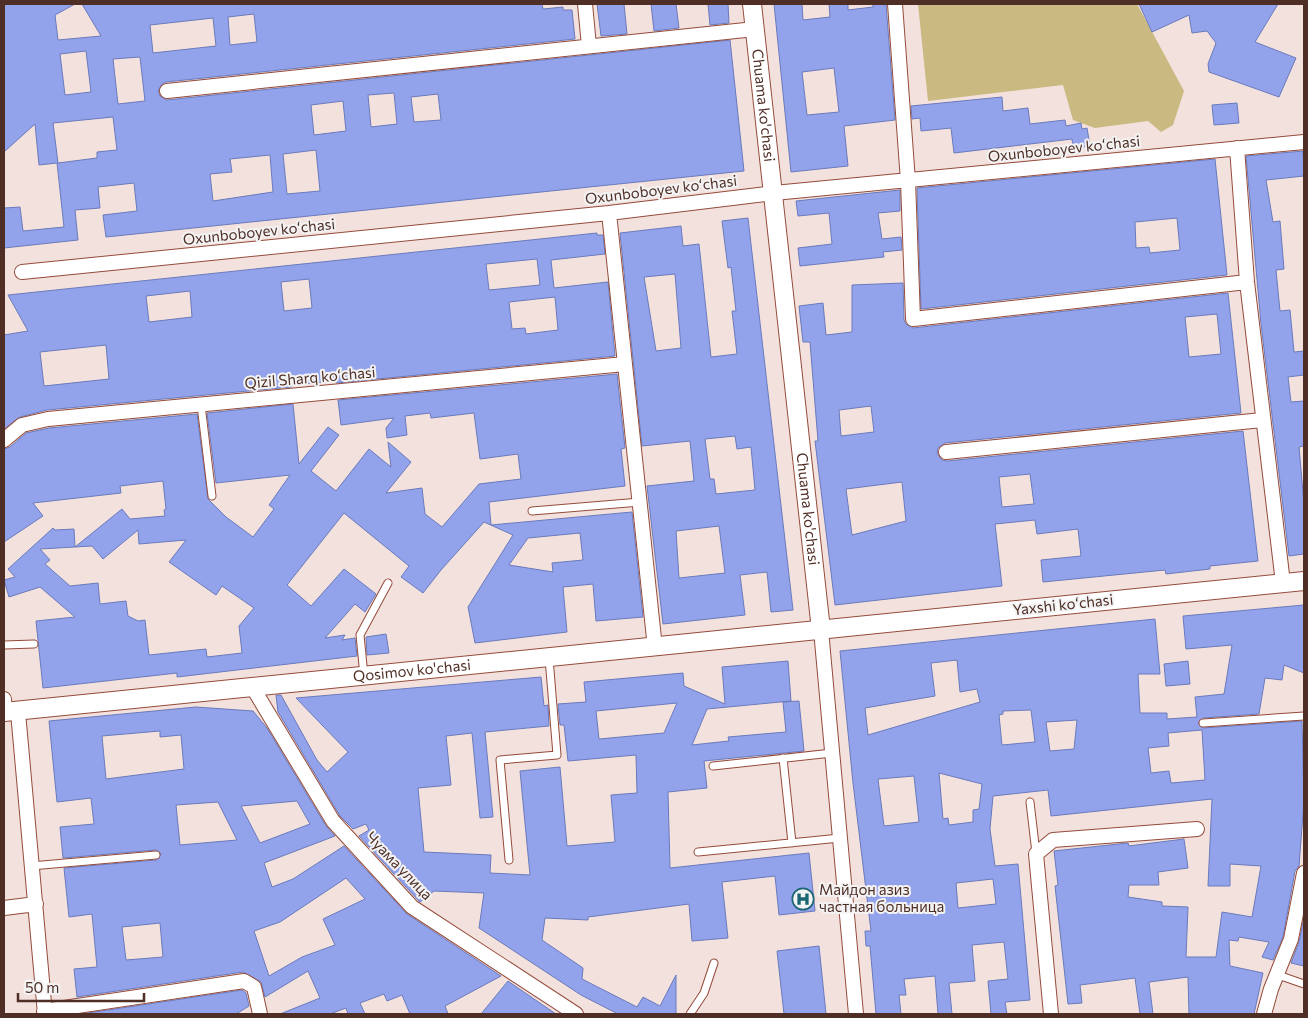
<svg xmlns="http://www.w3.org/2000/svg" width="1308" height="1018" font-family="Commissioner,sans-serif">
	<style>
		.green { fill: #cab980 }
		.building { fill: #92a3ec; stroke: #6b7abb; fill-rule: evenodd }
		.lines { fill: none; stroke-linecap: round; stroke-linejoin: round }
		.service-casing { stroke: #944b3b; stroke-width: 9 }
		.minor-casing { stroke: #944b3b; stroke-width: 16 }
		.tertiary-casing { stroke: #944b3b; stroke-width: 20 }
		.service { stroke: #fff; stroke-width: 7 }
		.minor { stroke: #fff; stroke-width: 14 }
		.tertiary { stroke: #fff; stroke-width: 18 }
		.labels { text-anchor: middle; stroke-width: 4; stroke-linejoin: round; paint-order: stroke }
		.street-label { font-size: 15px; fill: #4f2e26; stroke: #f3f3f3 }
		.poi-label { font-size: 15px; fill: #4f2e26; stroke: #f3f3f3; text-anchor: start }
	</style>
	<rect width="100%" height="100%" fill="#f3e1dd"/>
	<path class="green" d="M918 4H1137L1184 91 1173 125 1161 132 1148 121 1095 128 1073 120 1063 85 928 101Z"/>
	<path class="building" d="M4 4H75L55 15 58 40 101 36 82 4H542L543 9 563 7V10H572L575 39 166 82 162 84 158 91 160 96 167 100 730 40 744 171 106 237 103 215 137 211 134 183 98 187 100 208 75 210 78 240 4 248V208L20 207 23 231 64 227 57 163 39 165 35 124 4 152ZM254 14 257 42 230 45 228 17ZM213 18 216 46 153 53 150 25ZM86 51 91 92 65 95 60 54ZM140 57 145 101 118 104 113 59ZM394 93 397 124 371 127 368 95ZM438 94 441 120 414 122 411 97ZM343 101 346 131 314 135 311 105ZM113 117 117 150 97 152V158L58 163 53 123ZM316 150 320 191 287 194 283 154ZM270 155 273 192 213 201 210 174 232 172 230 159Z
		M597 4H624L627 34 601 36Z
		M651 4H676L679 28 654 31Z
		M708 4H728L729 23 710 25Z
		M774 4H802L803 20 830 17 829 4H848V10L873 7V4H886L895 120 844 126 848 166 791 172ZM834 68 839 112 807 115 802 72Z
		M1139 4H1278L1255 42 1296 58 1279 97 1209 72 1208 64 1216 43 1207 31 1192 33 1189 15 1152 32Z
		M1002 97 1003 111 1028 108 1030 124 1065 120 1066 126 1081 123 1082 129 1087 128 1090 146 1073 148 1072 139 954 153 951 128 921 131 920 118 912 119 911 106Z
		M1237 103 1239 123 1214 125 1212 105Z
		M1303 151 1304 176 1266 180 1273 222 1280 221 1284 269 1276 270 1280 311 1290 310 1294 352 1304 351V375L1288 377 1291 402 1304 401V446L1299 447 1304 504V554L1289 556 1261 324 1246 156Z
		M1215 159 1227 275 921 309 917 188ZM1177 218 1180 250 1150 253 1149 247 1136 248 1135 222Z
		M900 190V211L878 213 882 239 901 237 902 250 883 252 884 257 800 266 798 248 832 244 829 213 798 216 796 201Z
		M748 218 793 610 771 612 767 572 740 575 745 615 663 624 647 486 694 481 690 441 642 446 620 233 681 226 683 246 699 244 711 357 737 354 732 311H736L731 267 728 268 722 221ZM675 274 681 348 656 351 644 277ZM735 436 737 449 751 447 755 490 716 494 714 479H710L705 439ZM719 526 725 573 679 578 676 531Z
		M597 233V235H603L605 254 551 260 554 288 608 282 615 356 336 383V381L291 385V387L47 410 20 417 4 429V335L28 331 8 295ZM537 259 540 285 489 290 486 264ZM309 279 312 308 284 311 281 282ZM190 291 192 317 149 322 146 296ZM555 297 558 330 526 334 525 328 512 329 509 302ZM106 345 109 379 44 386 40 352Z
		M903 283 904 320 906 324 913 328 1228 293 1241 413 945 443 938 448 937 453 942 460 947 461 1243 431 1258 561 1210 566V569L1166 574 1165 570 1043 582 1041 560 1081 556 1078 529 1037 534 1035 520 995 524 1002 586 835 605 815 441H818L810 342H803L799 306 823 303 826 335 852 332V285ZM1217 314 1221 354 1189 357 1185 317ZM871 406 874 432 841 436 839 410ZM1030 474 1034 504 1002 507 999 477ZM902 482 906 521 852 535 846 489Z
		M617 374 625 448 621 449 625 486 489 502 491 525 632 512 643 617 596 621 593 584 563 587 567 632 475 643 468 607 513 535 484 522 441 570 423 593 401 577 409 566 344 513 287 585 311 606 344 569 376 594 365 612 355 604 325 638 345 635 342 640 355 638 357 656 177 677V673L43 688 36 621 75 617 40 587 9 597 4 580 15 577 8 569 53 528 55 530 74 529 75 547 122 509 130 519 165 516 164 510 166 509 163 481 120 486 121 493 33 503 43 516 4 542V449L10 447 26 433 49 428 197 414 208 499 226 517 253 537 274 509 269 505 290 475 216 483 207 413 293 404 299 464 328 427 339 435 311 471 336 491 369 449 391 467 388 442 411 462 386 493 422 488 425 514 442 527 479 484 521 479 518 454 480 459 474 413 431 418 430 413 405 416 407 435 387 438 386 428 394 418 341 425 338 400ZM138 530 139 544 186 540 169 562 216 595 222 586 254 608 239 626 242 653 207 657 206 649 149 655 145 620 138 621 128 616 126 601 100 604 98 583 70 586 45 564 50 560 40 549 92 546 103 559ZM580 533 583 560 552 563 553 572 509 565 528 538Z
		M1304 605V673L1284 665 1282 680 1265 678 1259 714 1203 718 1198 723 1203 728 1302 721 1304 801 1299 866 1295 871 1283 937 1273 960 1262 957 1269 942 1239 937 1238 941 1229 940 1230 966 1263 973 1254 1014H1189L1188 977 1149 982 1153 1014H1140L1135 978 1080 985 1082 1003 1068 1004 1055 886 1058 885 1054 851 1128 843 1129 846 1184 839 1188 868 1158 872 1159 885H1129L1128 897 1162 902V906L1188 907 1186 957H1216L1222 912 1252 917 1261 866 1230 864V886H1208L1212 799 1051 816 1048 790 993 796 990 829 995 866 1018 864 1030 1000 1005 1002 1007 1014H991L988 981 1008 979 1004 942 972 945 975 981 949 983 952 1014H938L935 976 904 979 906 995H899L901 1014H876L870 946H866L865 931H871L853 783 840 651 1155 619 1160 674H1138L1140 713H1167V719L1197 717 1195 697 1224 694 1232 645 1186 649 1183 616ZM957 660 960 692 977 689 980 702 868 735 865 708 935 696 931 663ZM1031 710 1035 742 1002 745 999 715 1003 714V711ZM1077 720 1074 749 1050 751 1046 722ZM1202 730 1205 780 1171 783 1169 771 1151 773 1148 748 1169 746 1168 733ZM939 773 982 784 979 809 973 810V822L949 825 948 818 943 819ZM914 776 919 822 884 826 878 779ZM993 879 996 904 958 908 956 883Z
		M386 634 389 653 367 655 366 637Z
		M788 661 791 701 707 709 692 745 729 741 728 737 786 732 783 702 799 701 804 751 704 761 707 788 668 792 670 868 809 853 815 911 779 915 775 876 722 882 728 938 692 941 689 904 588 917V920L545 918 542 940 583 968 582 979 637 1007 643 997 660 1006 676 975V1014H618L581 995 479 928 484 893 434 891 420 902 418 900 359 836 369 830 366 824 353 829 340 816 278 712 276 695H281L317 760 327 772 348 752 296 698 541 677 544 706 548 705 549 726 485 732 493 817 480 818 472 733 446 736 451 785 418 788 424 852 491 855 490 873 530 875 520 771 560 767 567 846 615 842 611 795 637 793 636 755 568 761 564 725H560L558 704 586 702 584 682 683 673 684 686 725 704 722 667ZM677 703 664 733 599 739 596 711Z
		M1188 661 1190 684 1166 686 1164 664Z
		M196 707 253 711 267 728 326 826 335 836 264 863 272 887 293 879 344 846 407 914 501 976 445 1006 448 1014H410L402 995 387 1001 384 994 360 1003 365 1014H348L346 1008 330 1014H280L320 998 308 971 265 997 261 982 243 972 77 997 74 969 97 967 92 914 69 917 64 868 156 860 161 854 156 850 63 858 60 827 94 824 91 798 57 802 49 721ZM160 731V737L181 735 184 769 106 779 102 736ZM297 801 310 824 260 843 241 806ZM218 802 237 840 180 845 176 805ZM346 878 365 899 323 919 335 945 302 957 269 976 254 931 280 922ZM160 923 163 957 126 960 122 927Z
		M1304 917V966L1291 963 1299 942Z
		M819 946 826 1014H784L777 951Z
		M508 981 518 988 556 1014H481Z
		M242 990 246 993 249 1006 236 1014H81Z"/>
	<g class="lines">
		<g class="service-casing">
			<path id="service" d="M201 405 212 496
				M532 511 640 502
				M4 645 34 644
				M364 676 360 635 388 583
				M1203 723 1304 716
				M783 758 792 843
				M713 766 832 753
				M1030 802 1036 853
				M698 852 840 838
				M509 860 500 760 557 755 549 658
				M31 866 156 855
				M1278 975 1304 984
				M690 1014 704 993 714 963"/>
		</g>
		<g class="minor-casing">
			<path id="minor" d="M585 4 589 46
				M895 4 908 181 913 319 1247 282
				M167 91 755 29
				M1237 148 1247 282 1283 583
				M609 213 655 648
				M22 272 609 213 774 193 1304 142
				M4 440 22 425 48 419 625 364
				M946 452 1262 420
				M821 630 856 1014
				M253 688 333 821 412 907 576 1014
				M4 699 5 712
				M18 712 45 1014
				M4 908 36 904
				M44 1011 244 981 254 987 260 1014
				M1051 1014 1036 854 1053 840 1197 829
				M1264 1014 1271 989 1291 939 1304 873"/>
		</g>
		<g class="tertiary-casing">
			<g id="tertiary">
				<path id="s1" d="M752 4 821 630"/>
				<path id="s2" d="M4 712 1304 581"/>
			</g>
		</g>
		<use href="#service" class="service"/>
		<use href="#minor" class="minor"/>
		<use href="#tertiary" class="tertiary"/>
	</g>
	<defs>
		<g id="hospital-ring" transform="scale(1.125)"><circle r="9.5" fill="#f3f3f3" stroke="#1c6573" stroke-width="1.5"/><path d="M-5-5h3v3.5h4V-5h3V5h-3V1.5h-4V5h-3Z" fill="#1c6573"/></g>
	</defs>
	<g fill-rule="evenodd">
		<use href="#hospital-ring" x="803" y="899"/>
	</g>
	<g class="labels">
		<g class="street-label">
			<text dy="5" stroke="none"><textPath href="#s1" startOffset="102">Chuama ko'chasi</textPath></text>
			<text transform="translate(1064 149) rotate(-6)" y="5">Oxunboboyev koʻchasi</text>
			<text transform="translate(661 190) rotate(-7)" y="5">Oxunboboyev koʻchasi</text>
			<text transform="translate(259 232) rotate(-6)" y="5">Oxunboboyev koʻchasi</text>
			<text transform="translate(310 378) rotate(-5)" y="5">Qizil Sharq koʻchasi</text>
			<text dy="5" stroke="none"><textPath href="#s1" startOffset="508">Chuama ko'chasi</textPath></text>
			<text transform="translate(1063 605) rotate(-6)" y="5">Yaxshi koʻchasi</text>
			<text dy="5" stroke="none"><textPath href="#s2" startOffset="410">Qosimov ko'chasi</textPath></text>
			<text transform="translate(399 866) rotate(46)" y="5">Чуама улица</text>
		</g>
		<g class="poi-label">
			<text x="819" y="895">Майдон азиз<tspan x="819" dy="17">частная больница</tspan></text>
		</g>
	</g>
	<rect width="1308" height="1018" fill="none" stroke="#4f2e26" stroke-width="10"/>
	<path d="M18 993v8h126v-8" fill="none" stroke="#4f2e26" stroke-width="2.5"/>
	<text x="25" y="993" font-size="15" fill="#4f2e26" stroke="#f3f3f3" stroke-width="4" paint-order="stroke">50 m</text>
</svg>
